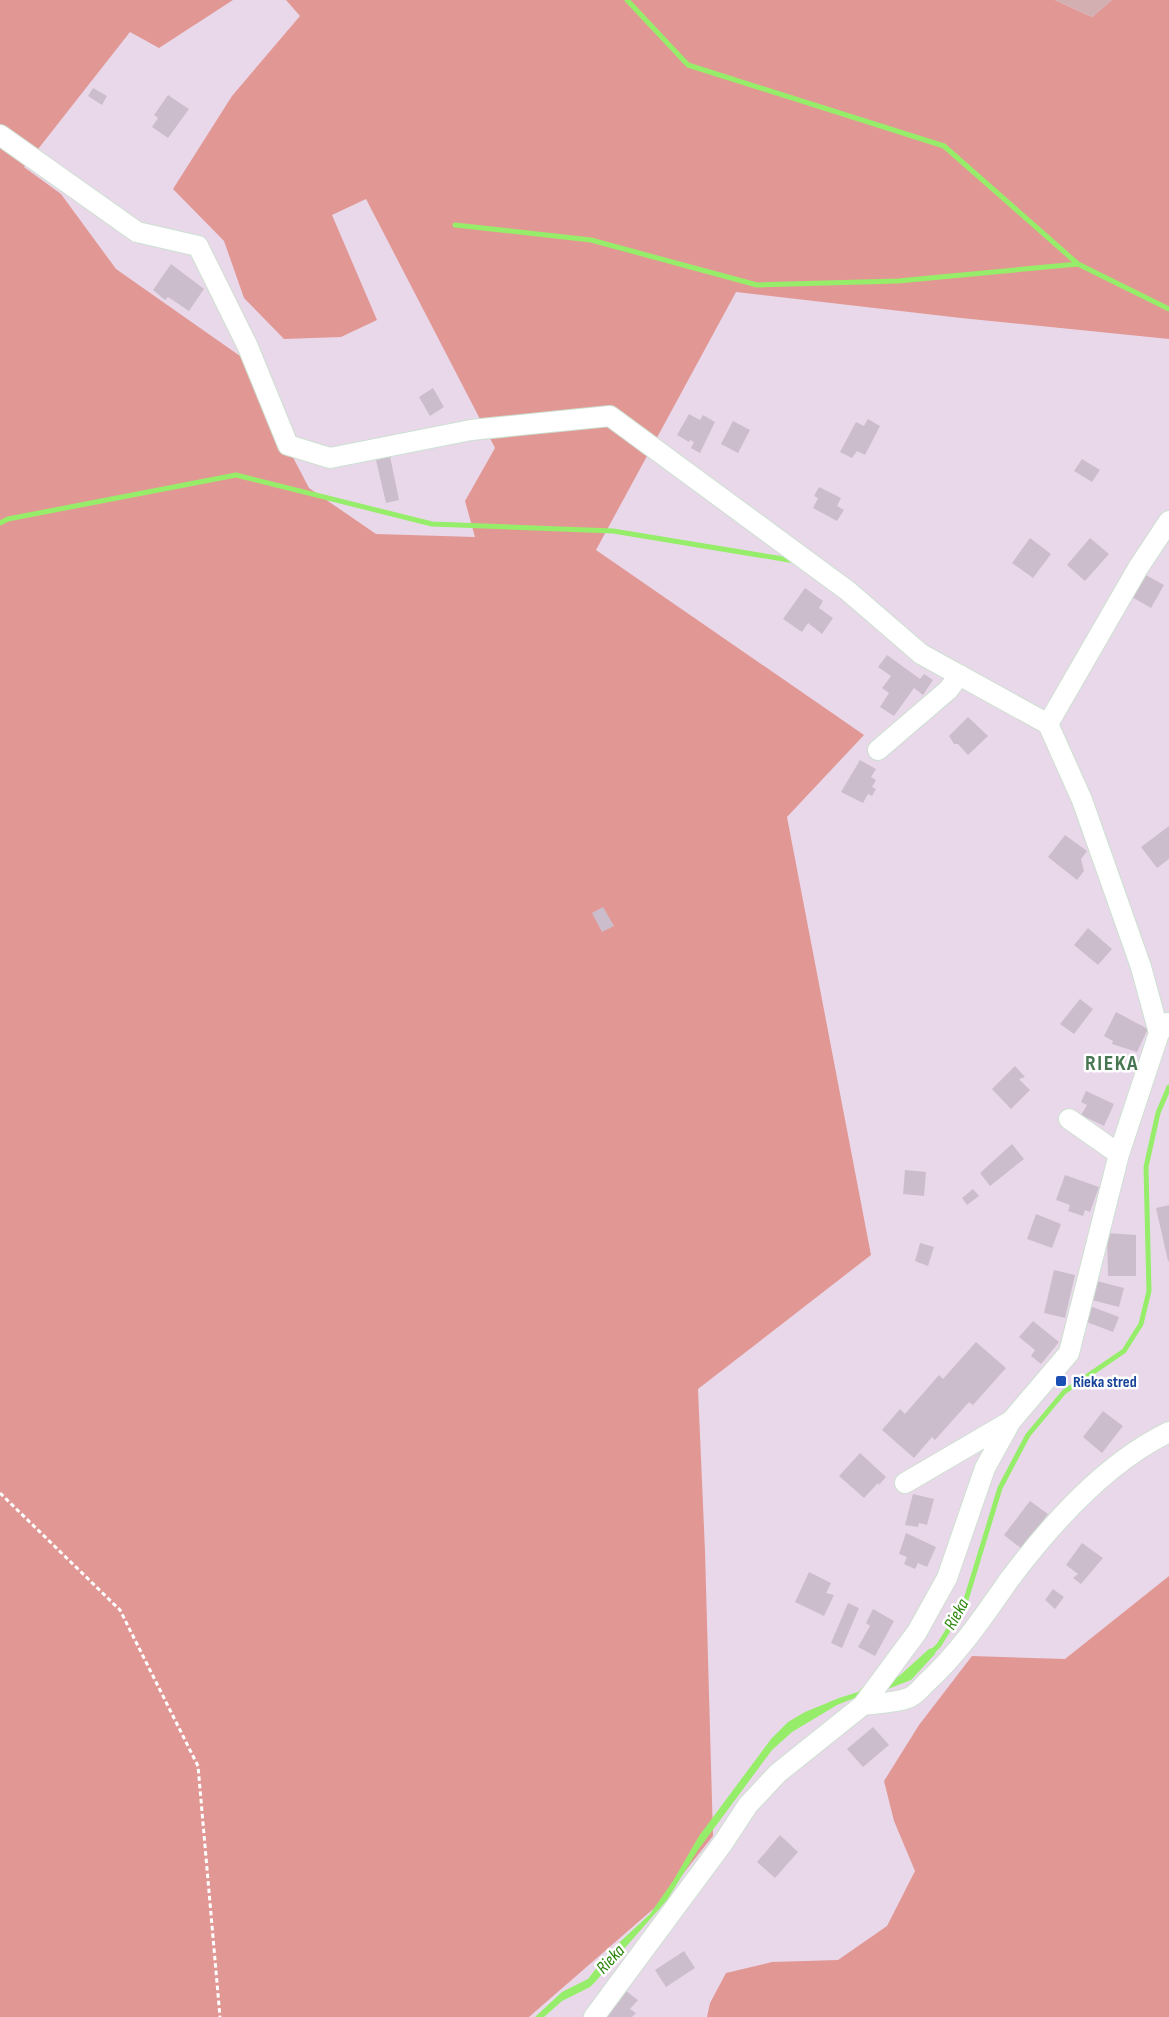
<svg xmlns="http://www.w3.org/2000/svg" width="1169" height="2017" font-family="'Sofia Sans Condensed',sans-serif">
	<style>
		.green { fill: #e19894 }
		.cemetery { fill: #d3afb2 }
		.water { fill: #96ed6a }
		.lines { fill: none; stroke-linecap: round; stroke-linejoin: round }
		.stream { stroke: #96ed6a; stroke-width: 5 }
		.building { fill: #ccbdcc }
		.street-casing { stroke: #cde0d1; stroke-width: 22 }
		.path { stroke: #fff; stroke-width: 3; stroke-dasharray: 4.5 3; stroke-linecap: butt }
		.street { stroke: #fff; stroke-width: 20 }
		.transit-dot { fill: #1a4fb4; stroke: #fff; stroke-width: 2 }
		.labels { text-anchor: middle; stroke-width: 5; stroke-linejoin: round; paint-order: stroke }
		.transit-label { font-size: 16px; font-weight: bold; fill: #164399; stroke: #fff; text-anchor: start }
		.water-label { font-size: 18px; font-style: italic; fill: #2d870e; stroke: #fff }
		.district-label { font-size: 22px; font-weight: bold; letter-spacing: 1.5px; fill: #487652; stroke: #fff }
	</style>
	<rect width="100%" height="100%" fill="#e9d8ea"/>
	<path class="green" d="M0 0H233L159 48 130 32 24 167 61 194 116 269 240 356 309 488 376 534 475 537 465 501 495 448 366 199 332 215 377 320 341 337 284 339 244 298 224 241 173 189 232 96 300 16 286 0H1055L1092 17 1112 0H1169V339L961 318 736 292 596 550 864 735 787 817 871 1255 698 1389 705 1551 713 1836 659 1904 529 2017H0Z
		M1169 1576V2017H707L710 2003 726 1973 772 1962 838 1960 887 1926 915 1871 894 1821 884 1781 919 1725 972 1656 1065 1659Z"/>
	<path class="cemetery" d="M1055 0H1112L1092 17Z"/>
	<path class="water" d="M936 1647 935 1654 911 1680 888 1689 872 1691 837 1705 792 1732 772 1750 698 1850 667 1900 595 1982 590 1987 562 2001 544 2017H535L562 1992 588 1979 608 1953 650 1914 673 1881 699 1836 771 1739 788 1722 805 1712 839 1698 858 1692 871 1679 898 1677 929 1649Z"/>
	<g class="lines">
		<path class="stream" d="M627 0 688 65 944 146 1078 264
			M455 225 591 240 757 285 898 281 1078 264 1169 309
			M0 523 8 519 236 475 432 524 613 531 795 561
			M932 1652 939 1645 965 1603 1000 1488 1028 1435 1064 1392 1124 1351 1141 1324 1149 1291 1146 1167 1158 1113 1169 1087"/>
	</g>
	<path class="building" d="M93 88 107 96 102 105 88 96Z
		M168 95 189 109 168 138 152 127 158 118 154 115Z
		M171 264 204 289 189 311 168 297 165 300 153 290Z
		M433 388 444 407 430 416 419 397Z
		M689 414 700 420 703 415 715 422 700 453 691 448 694 442 690 440 689 442 677 435Z
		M868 419 880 426 865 455 857 451 852 458 840 452 856 422 864 426Z
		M733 421 750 430 738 453 721 444Z
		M390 456 399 500 386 503 376 460Z
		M1082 459 1100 470 1092 482 1074 471Z
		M819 487 841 498 837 506 844 510 837 521 813 508 818 498 814 496Z
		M1030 538 1051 554 1033 578 1012 563Z
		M1090 538 1109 554 1085 581 1067 565Z
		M1142 573 1164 585 1151 608 1130 596Z
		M805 588 823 601 819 608 833 618 822 634 808 623 802 632 783 619Z
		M887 655 920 679 924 674 933 680 923 695 914 688 894 716 880 707 889 693 882 688 891 676 878 667Z
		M968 717 988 736 968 755 958 744H954L949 736Z
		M860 760 876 769 871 777 876 780 872 787 876 789 872 796 868 794 863 803 841 792Z
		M1169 826V859L1157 868 1141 847Z
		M1065 835 1087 851 1081 859 1084 871 1077 880 1048 857Z
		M603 907 614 926 602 932 592 913Z
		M1088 928 1112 949 1098 965 1074 945Z
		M1080 999 1093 1009 1074 1034 1060 1024Z
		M1116 1012 1148 1029 1137 1052 1112 1044 1113 1041 1104 1036Z
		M1015 1066 1025 1077 1019 1079 1030 1090 1011 1109 992 1089Z
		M1086 1091 1114 1104 1104 1126 1081 1115 1087 1105 1081 1102Z
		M1012 1144 1024 1159 990 1186 980 1173Z
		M905 1170 926 1172 924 1196 903 1194Z
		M1065 1175 1099 1187 1090 1212 1085 1210 1083 1216 1068 1211 1070 1205 1056 1200Z
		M973 1189 979 1196 967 1205 962 1198Z
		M1169 1205V1261H1168L1156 1208Z
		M1036 1214 1061 1224 1052 1248 1027 1239Z
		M1107 1233 1136 1235V1276H1108Z
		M920 1243 934 1247 928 1266 915 1261Z
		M1054 1270 1075 1275 1065 1318 1044 1313Z
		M1093 1280 1124 1288 1119 1307 1088 1299Z
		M1090 1306 1119 1317 1113 1332 1084 1321Z
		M1033 1321 1059 1342 1041 1364 1031 1356 1035 1350 1019 1337Z
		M976 1342 1006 1368 973 1405 969 1402 935 1440 932 1437 914 1458 882 1430 900 1409 905 1414 939 1375 943 1379Z
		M1103 1411 1123 1426 1102 1453 1083 1437Z
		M860 1453 886 1477 879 1485 878 1483 864 1498 839 1476Z
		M913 1494 934 1499 927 1525 919 1523 918 1527 905 1525Z
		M1030 1501 1048 1514 1022 1549 1004 1535Z
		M906 1533 936 1547 927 1567 918 1563 915 1569 904 1564 907 1557 899 1554Z
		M1082 1543 1103 1558 1081 1584 1073 1578 1078 1574 1066 1565Z
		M809 1572 831 1583 826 1593 834 1595 824 1616 795 1602Z
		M1053 1589 1064 1597 1055 1609 1045 1600Z
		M848 1603 859 1608 842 1648 831 1643Z
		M873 1609 894 1621 875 1656 858 1647 870 1626 866 1623Z
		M873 1727 889 1745 863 1767 847 1749Z
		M780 1835 798 1852 775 1878 757 1862Z
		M684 1951 695 1968 666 1987 655 1970Z
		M626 1991 638 2000 630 2009 636 2013 632 2017H605Z"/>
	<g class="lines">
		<g class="street-casing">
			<path id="street" d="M0 135 137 232 198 246 248 347 288 445 330 458 471 430 610 416 848 591 921 654 1048 724 1082 800 1141 967 1159 1033
				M1048 724 1138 568 1169 521
				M878 750 948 690 960 675
				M1069 1119 1119 1154
				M905 1483 1011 1421
				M863 1705C877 1703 895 1703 908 1698 915 1696 921 1688 926 1683 959 1653 983 1617 1009 1580 1051 1524 1105 1463 1169 1432
				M594 2017 723 1843 748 1805 778 1773 863 1705 917 1632 947 1578 985 1468 1011 1421 1069 1353 1119 1154 1159 1033 1167 1023"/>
		</g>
		<path class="path" d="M0 1493 120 1610 198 1766 220 2017"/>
		<use href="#street" class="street"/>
	</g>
	<rect class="transit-dot" x="1055" y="1375" width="12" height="12" rx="3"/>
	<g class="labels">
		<g class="transit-label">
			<text x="1073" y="1387">Rieka stred</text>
		</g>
		<g class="water-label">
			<text transform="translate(956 1614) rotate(-61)" y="6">Rieka</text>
			<text transform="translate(610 1959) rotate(-47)" y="6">Rieka</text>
		</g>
		<g class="district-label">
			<text x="1112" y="1070">RIEKA</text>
		</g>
	</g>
</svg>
